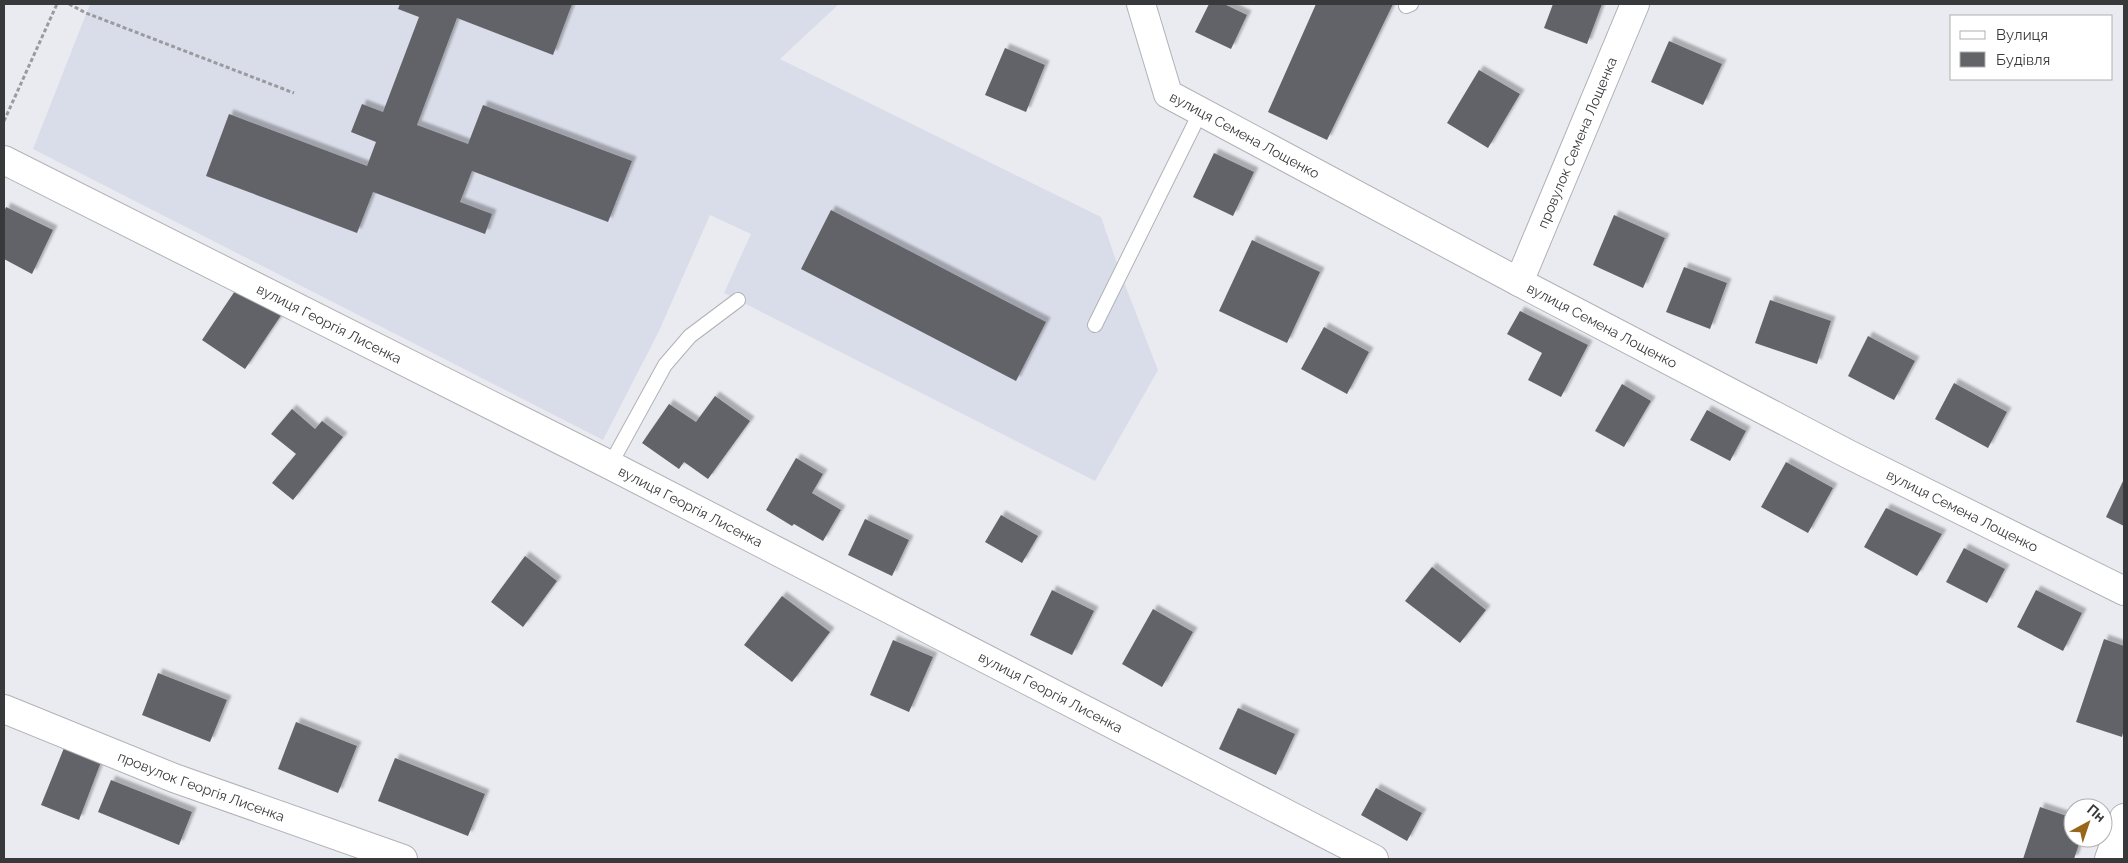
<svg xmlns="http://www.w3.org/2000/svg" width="2128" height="863" font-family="Raleway,sans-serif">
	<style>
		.built { fill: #d9dde9 }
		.building { fill: #626467; filter: url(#shadow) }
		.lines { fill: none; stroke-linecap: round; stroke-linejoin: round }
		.service-casing { stroke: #b1b2b7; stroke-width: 16 }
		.minor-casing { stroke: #b1b2b7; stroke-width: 30 }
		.path { stroke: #9a9b9f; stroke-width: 3; stroke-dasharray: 4 2.5; stroke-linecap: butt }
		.service { stroke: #fff; stroke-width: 14 }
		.minor { stroke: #fff; stroke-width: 28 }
		.labels { text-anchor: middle; stroke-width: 5; stroke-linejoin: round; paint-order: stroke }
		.street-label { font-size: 14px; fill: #38393b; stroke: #fff }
	</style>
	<defs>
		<filter id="shadow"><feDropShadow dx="4.5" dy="-4.5" stdDeviation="1" flood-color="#0004"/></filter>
	</defs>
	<rect width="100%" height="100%" fill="#eaebf0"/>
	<path class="built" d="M90 4H839L780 59 1101 217 1120 272 1158 370 1095 481 724 293 751 234 710 215 659 331 603 440 33 149Z"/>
	<path class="building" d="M400 4H572L553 55 457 18 417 125 468 144 483 105 632 161 608 222 472 171 460 202 492 214 485 234 373 192 357 233 206 176 229 114 367 166 376 142 351 132 362 104 383 112 419 17 398 9Z
		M1209 4H1224L1247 15 1231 49 1195 32Z
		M1316 4H1393L1327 140 1268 112Z
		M1553 4H1602L1587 44 1544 28Z
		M1669 41 1722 64 1703 105 1651 82Z
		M1005 48 1045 65 1026 112 985 95Z
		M1479 70 1520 94 1488 148 1447 123Z
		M1214 153 1254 172 1233 216 1193 197Z
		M6 207 53 230 32 274 4 259V212Z
		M831 210 1046 322 1016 381 801 269Z
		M1614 215 1665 238 1643 288 1593 265Z
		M1252 240 1320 272 1287 343 1219 311Z
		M1684 267 1727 283 1710 329 1666 312Z
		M241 282 284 311 245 369 202 340Z
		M1770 300 1831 321 1817 364 1755 343Z
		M1520 311 1588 345 1561 397 1528 380 1542 353 1507 334Z
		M1324 327 1369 352 1347 394 1301 369Z
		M1868 336 1915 361 1894 400 1848 376Z
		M1954 383 2007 412 1988 448 1935 419Z
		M1622 384 1651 401 1624 447 1595 431Z
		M715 396 750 421 708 479 684 462 679 469 642 443 669 404 696 422Z
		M292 409 315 429 322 421 343 437 293 500 272 483 296 454 271 434Z
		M1707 410 1746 431 1730 461 1690 440Z
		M796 458 823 474 812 493 841 510 823 541 794 524 792 526 766 510Z
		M1786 462 1833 488 1808 533 1761 507Z
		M2124 479V526L2106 517Z
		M1886 508 1942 534 1917 576 1864 547Z
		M1001 515 1038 536 1022 563 985 542Z
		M865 519 909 540 892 576 848 555Z
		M1964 548 2005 569 1987 603 1946 582Z
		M525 556 557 581 523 627 491 602Z
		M1432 567 1486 610 1460 643 1405 601Z
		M1052 590 1094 611 1072 655 1030 635Z
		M2036 590 2082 613 2063 651 2017 627Z
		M782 596 830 632 792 682 744 645Z
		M1153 609 1193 632 1162 687 1122 664Z
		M2104 639 2124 646V729L2122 737 2076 722Z
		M893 640 933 657 909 712 870 695Z
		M158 673 227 700 210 742 142 715Z
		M1238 708 1295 734 1276 775 1219 749Z
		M296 722 357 746 338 793 278 769Z
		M64 748 101 762 79 820 41 805Z
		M395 758 485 794 468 836 378 801Z
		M111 780 192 812 179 845 98 812Z
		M1376 788 1422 813 1407 841 1361 815Z
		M2040 807 2073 818V838H2081L2074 859H2023Z"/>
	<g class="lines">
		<g class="service-casing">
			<path id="service" d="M1406 6 1411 4
				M1095 325 1201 111
				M610 465 665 365 690 336 738 300"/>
		</g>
		<g class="minor-casing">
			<g id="minor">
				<path id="s1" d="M1141 4 1168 94 1519 282 1848 454 2124 591"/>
				<path id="s2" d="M4 160 610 465 1374 859"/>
				<path id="s3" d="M1519 282 1635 4"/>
				<path id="s4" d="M4 709 174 778 403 859"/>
				<path d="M2109 859 2124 818"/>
			</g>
		</g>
		<path class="path" d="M69 4 86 13 294 93
			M4 121 57 4"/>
		<use href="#service" class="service"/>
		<use href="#minor" class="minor"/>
	</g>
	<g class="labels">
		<g class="street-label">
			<text dy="5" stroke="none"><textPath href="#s1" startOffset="181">вулиця Семена Лощенко</textPath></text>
			<text dy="5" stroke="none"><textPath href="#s3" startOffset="151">провулок Семена Лощенка</textPath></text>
			<text dy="5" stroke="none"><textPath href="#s2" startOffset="364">вулиця Георгія Лисенка</textPath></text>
			<text dy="5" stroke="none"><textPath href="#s1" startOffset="586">вулиця Семена Лощенко</textPath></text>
			<text dy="5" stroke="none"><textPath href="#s2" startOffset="769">вулиця Георгія Лисенка</textPath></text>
			<text dy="5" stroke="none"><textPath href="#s1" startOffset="991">вулиця Семена Лощенко</textPath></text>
			<text dy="5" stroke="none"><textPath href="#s2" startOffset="1174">вулиця Георгія Лисенка</textPath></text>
			<text dy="5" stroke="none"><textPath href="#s4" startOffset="212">провулок Георгія Лисенка</textPath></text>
		</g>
	</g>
	<rect width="2128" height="863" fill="none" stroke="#38393b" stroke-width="10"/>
	<rect x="1950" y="15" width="162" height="65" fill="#ffffff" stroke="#afb0b1"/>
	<rect x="1960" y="31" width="25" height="8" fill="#ffffff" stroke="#afb0b1"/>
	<text x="1996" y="40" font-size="15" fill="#38393b">Вулиця</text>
	<rect x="1960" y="52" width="25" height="15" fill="#626467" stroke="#afb0b1"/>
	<text x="1996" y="65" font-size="15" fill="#38393b">Будівля</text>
	<g transform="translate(2088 823) rotate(40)"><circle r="24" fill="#ffffff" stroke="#afb0b1"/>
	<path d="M0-4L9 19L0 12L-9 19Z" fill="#976619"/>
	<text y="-8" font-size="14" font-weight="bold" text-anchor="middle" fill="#38393b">Пн</text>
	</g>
</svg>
